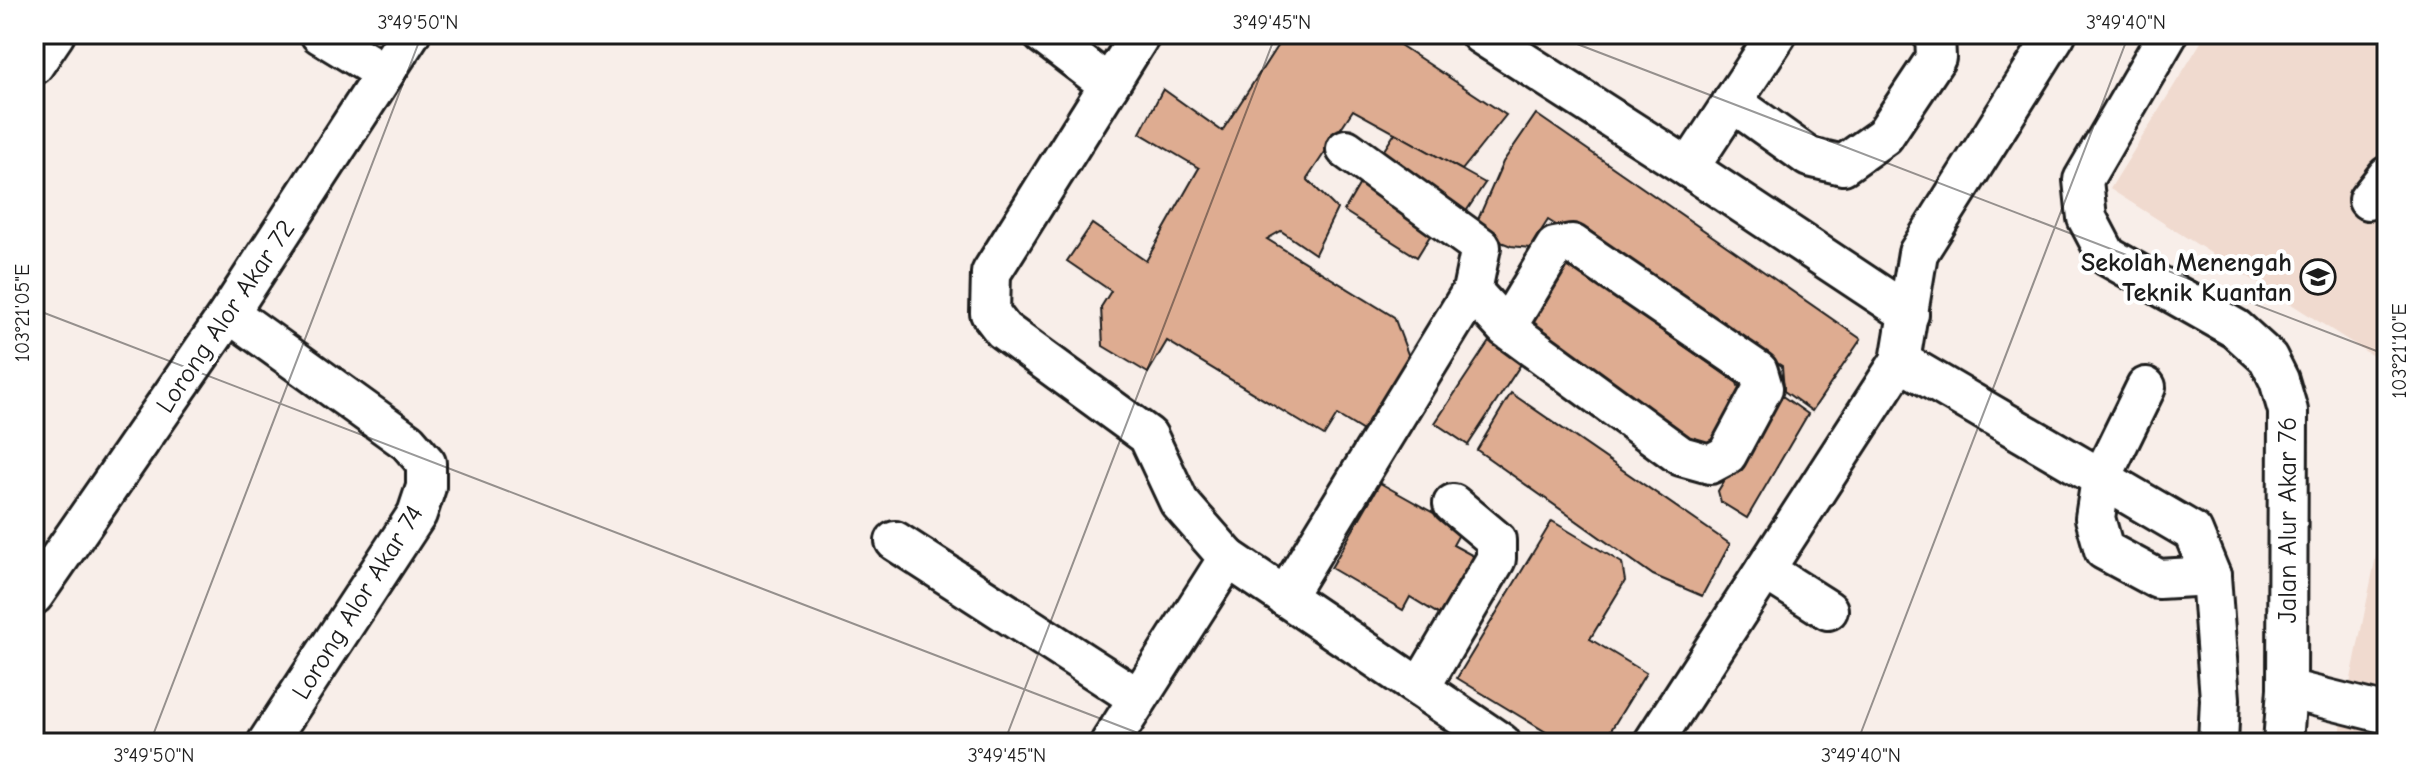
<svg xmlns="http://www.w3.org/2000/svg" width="2421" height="777" font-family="'Comic Neue',sans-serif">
  <rect width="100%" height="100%" fill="#f8eee9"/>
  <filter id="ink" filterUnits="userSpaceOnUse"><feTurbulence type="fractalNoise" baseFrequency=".0125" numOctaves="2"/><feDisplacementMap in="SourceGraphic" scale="16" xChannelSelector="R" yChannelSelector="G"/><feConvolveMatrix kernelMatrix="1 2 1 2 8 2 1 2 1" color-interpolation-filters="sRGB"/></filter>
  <g filter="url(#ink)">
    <!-- built -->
    <g fill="#f0dacf">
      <path d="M2206,34H2387V365L2110,189Z"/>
      <path d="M2387,502V743H2338Z"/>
    </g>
    <!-- building -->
    <g fill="#deac91" stroke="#1c1c1c" stroke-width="2">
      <path d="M1285,34H1403L1397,43L1506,115L1462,170L1353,110L1307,179L1337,209L1315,254L1281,231L1267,239L1394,317L1409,357L1365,432L1337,415L1324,436L1167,341L1148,373L1103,346L1101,307L1111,291L1067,261L1092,224L1146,261L1199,168L1140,133L1163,89L1222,131Z"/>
      <path d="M1536,114L1861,339L1812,411L1784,391L1782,366L1548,220L1530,248L1511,246L1473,231L1503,162Z"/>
      <path d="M1395,133L1485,183L1463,216L1377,161Z"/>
      <path d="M1362,180L1436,226L1417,257L1344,211Z"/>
      <path d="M1567,264L1737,383L1745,404L1719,446L1683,438L1524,326Z"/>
      <path d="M1490,340L1523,361L1468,445L1435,423Z"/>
      <path d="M1511,393L1730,544L1702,596L1653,575L1477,450Z"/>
      <path d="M1778,393L1808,414L1747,518L1721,502L1718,491Z"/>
      <path d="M1380,483L1462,529L1453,545L1479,559L1445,618L1410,597L1403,610L1331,568Z"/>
      <path d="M1552,521L1622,563L1625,581L1590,639L1646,673L1603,743H1564L1457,678Z"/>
    </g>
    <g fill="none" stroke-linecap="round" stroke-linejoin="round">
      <defs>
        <g id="minor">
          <path d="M320,34L384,73"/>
          <path d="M1042,34L1109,85"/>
          <path d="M1480,34L1689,168L1909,314"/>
          <path d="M2168,34L2083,180L2087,218L2107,256L2236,329L2268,358L2279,380L2288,411L2287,689L2283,743"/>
          <path d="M34,65L55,34"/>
          <path d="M1732,102L1809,157L1843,165L1884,136L1936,58L1935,34"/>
          <path d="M1689,168L1777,34"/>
          <path d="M2368,200L2387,176"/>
          <path d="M1472,291L1506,328L1681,456L1710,464L1727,455L1763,388L1758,371L1572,244L1555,247L1506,328"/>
          <path d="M229,313L408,442L426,463V487L417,514L267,743"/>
          <path d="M1900,361L2193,532L2211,576L2220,699L2218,743"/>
          <path d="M2146,387L2101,479L2095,518L2104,550L2158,579L2211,576"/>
          <path d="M895,541L1138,698"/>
          <path d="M1228,558L1501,743"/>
          <path d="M1765,570L1828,610"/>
          <path d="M34,595L229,313L410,34"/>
          <path d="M1285,597L1472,291L1481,247L1346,149"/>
          <path d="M1420,688L1496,559V540L1453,504"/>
          <path d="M2287,689L2387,714"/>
          <path d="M1110,743L1228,558L1179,502L1148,436L1003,330L990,313L991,273L1141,34"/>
          <path d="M1653,743L1900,361L1918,253L2056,34"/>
        </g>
      </defs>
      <!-- minor casing -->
      <use href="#minor" stroke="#1c1c1c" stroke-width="44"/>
      <!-- minor -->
      <use href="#minor" stroke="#fff" stroke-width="38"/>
    </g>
  </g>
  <!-- ticks -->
  <path fill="none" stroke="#1c1c1c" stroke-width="2" stroke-opacity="0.45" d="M1551,34L2387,355M34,309L1164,743M150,743L422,34M1004,743L1276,34M1857,743L2129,34"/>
  <!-- icons -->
  <defs>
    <symbol id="school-ring" viewBox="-11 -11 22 22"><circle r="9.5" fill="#fff" stroke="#1c1c1c" stroke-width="1.5"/><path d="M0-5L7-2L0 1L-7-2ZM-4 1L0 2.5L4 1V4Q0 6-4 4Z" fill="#1c1c1c"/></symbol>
  </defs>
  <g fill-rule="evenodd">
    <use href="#school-ring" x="2298" y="257" width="40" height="40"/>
  </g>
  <g text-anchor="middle" stroke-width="8" stroke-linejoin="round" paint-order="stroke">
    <!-- poi labels -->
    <g font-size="26" font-weight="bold" fill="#1c1c1c" stroke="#fff" text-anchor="end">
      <text x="2292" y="271">Sekolah Menengah<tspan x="2292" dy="30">Teknik Kuantan</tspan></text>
    </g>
    <!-- street labels -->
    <g font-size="26" fill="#1c1c1c" stroke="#fff">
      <text transform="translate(225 316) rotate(-56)" y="9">Lorong Alor Akar 72</text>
      <text transform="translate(2287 520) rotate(-90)" y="9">Jalan Alur Akar 76</text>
      <text transform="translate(357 602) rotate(-58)" y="9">Lorong Alor Akar 74</text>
    </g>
  </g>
  <!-- margin -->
  <rect width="2421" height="777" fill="none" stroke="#fff" stroke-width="88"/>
  <rect x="44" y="44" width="2333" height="689" fill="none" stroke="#1c1c1c" stroke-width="3"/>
  <g font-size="20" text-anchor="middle" fill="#1c1c1c">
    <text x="418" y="29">3°49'50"N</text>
    <text x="1272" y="29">3°49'45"N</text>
    <text x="2126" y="29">3°49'40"N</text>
    <text transform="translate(22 313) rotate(-90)" y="7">103°21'05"E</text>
    <text transform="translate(2399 351) rotate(-90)" y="7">103°21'10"E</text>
    <text x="154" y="762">3°49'50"N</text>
    <text x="1007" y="762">3°49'45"N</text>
    <text x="1861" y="762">3°49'40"N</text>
  </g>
</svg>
